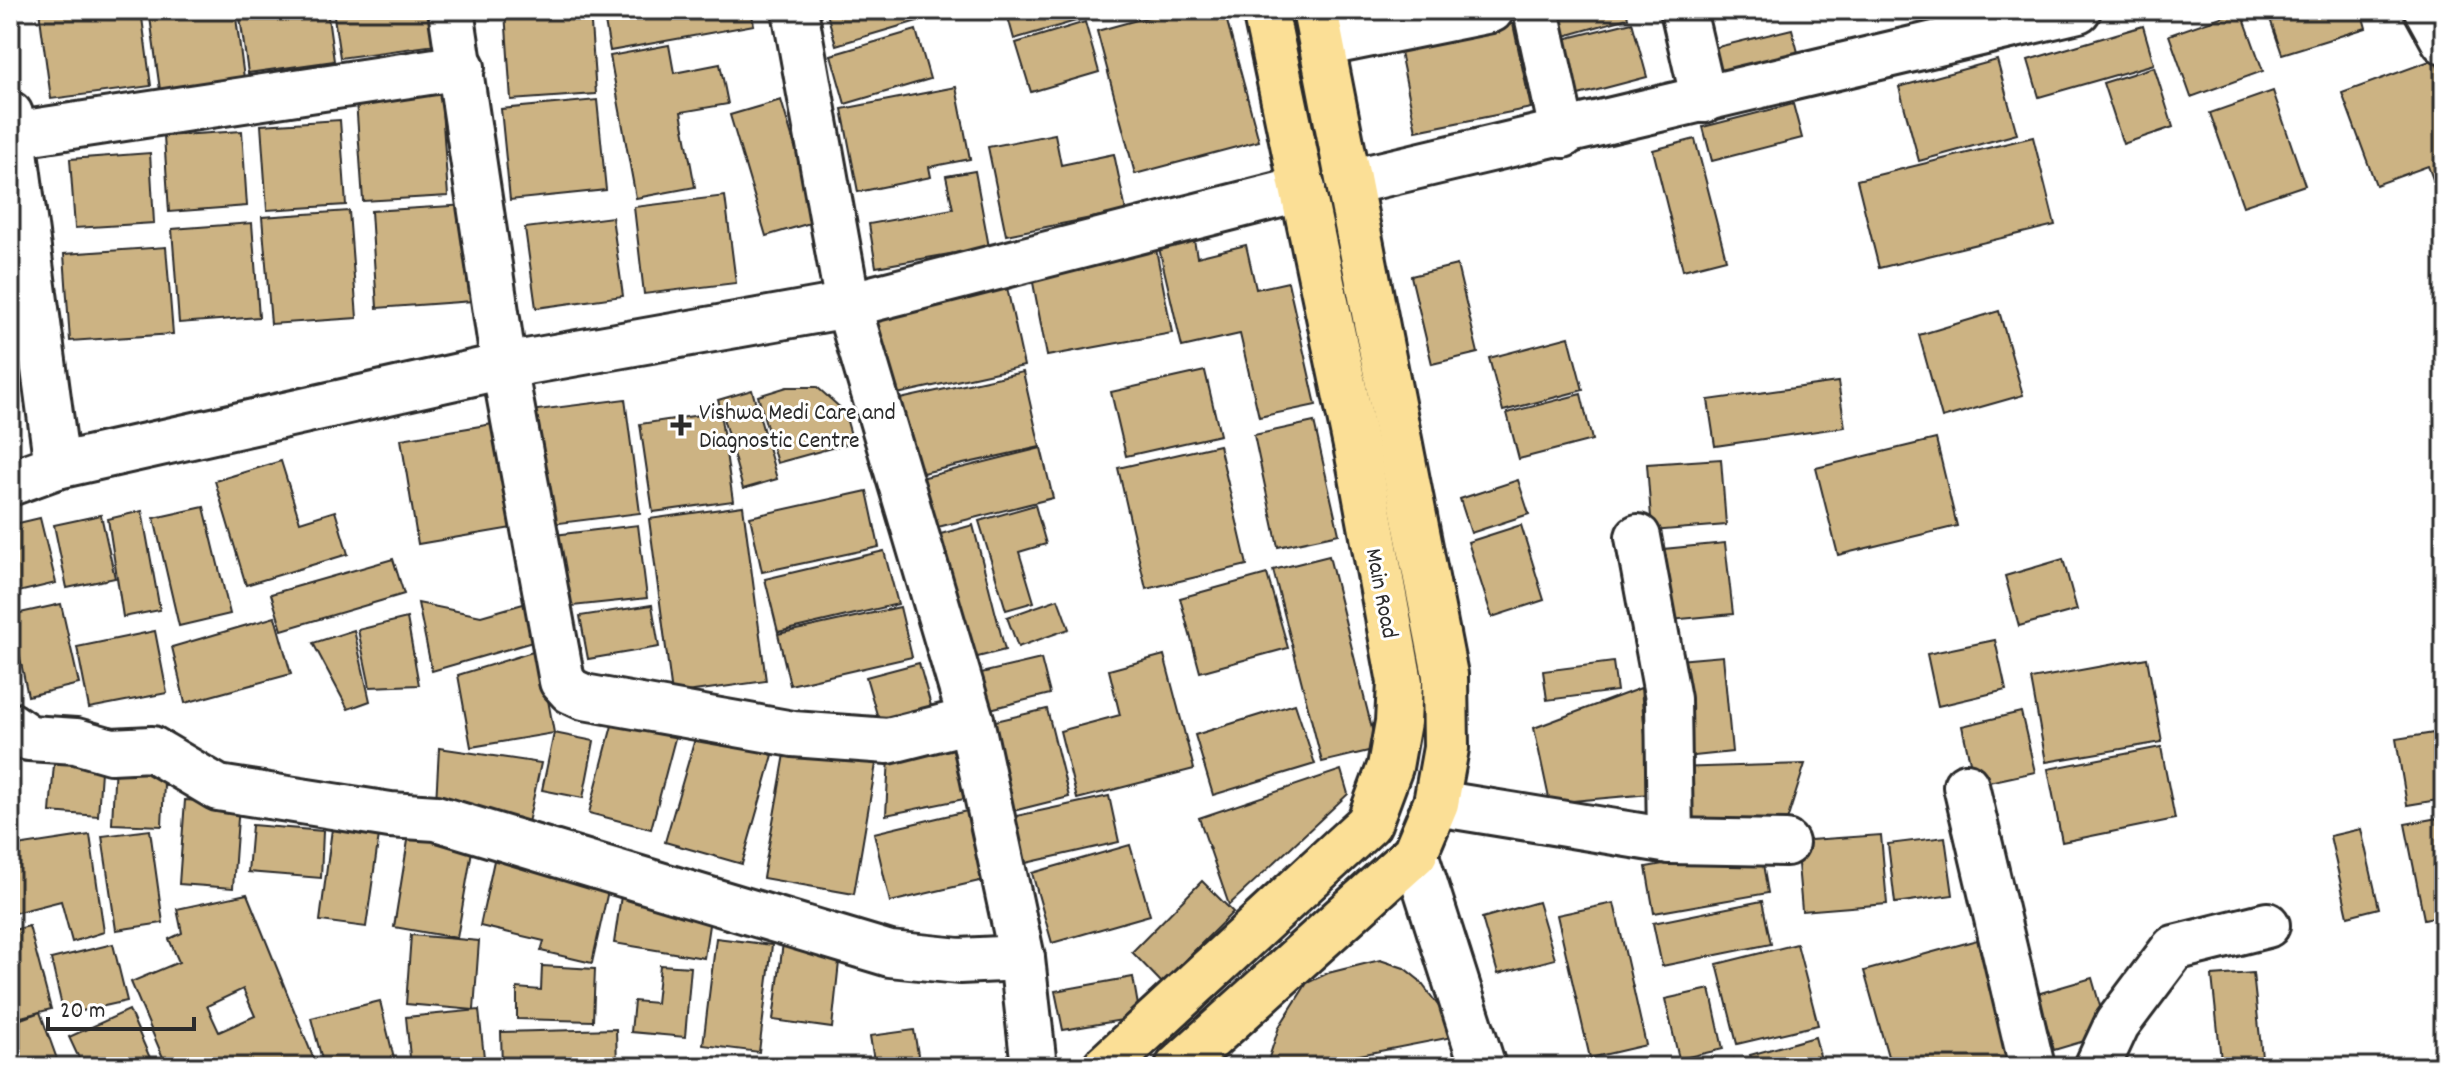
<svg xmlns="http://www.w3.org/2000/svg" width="2454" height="1077" font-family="Dekko,sans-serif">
  <rect width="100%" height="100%" fill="#fff"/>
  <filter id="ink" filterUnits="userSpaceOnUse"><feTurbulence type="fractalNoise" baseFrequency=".0125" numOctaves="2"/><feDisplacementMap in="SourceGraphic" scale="16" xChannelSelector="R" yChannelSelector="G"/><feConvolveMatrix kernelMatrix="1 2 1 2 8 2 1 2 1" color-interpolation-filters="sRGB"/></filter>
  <g filter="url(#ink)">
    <!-- building -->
    <g fill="#ccb383" stroke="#2b2b2b" stroke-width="2" fill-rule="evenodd">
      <path d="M39,10H141L151,86L51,99Z"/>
      <path d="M149,10H235L244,78L160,90Z"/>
      <path d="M239,10H327L334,61L248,73Z"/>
      <path d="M333,10H431L436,45L340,58Z"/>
      <path d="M590,10L596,94L511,100L505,12Z"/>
      <path d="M603,10H751L754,25L610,51Z"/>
      <path d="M826,10H922L924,19L836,45Z"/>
      <path d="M1006,10H1084L1086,18L1014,39Z"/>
      <path d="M1158,10H1224L1259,141L1135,174L1097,31L1159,14Z"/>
      <path d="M1558,10H1626L1628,18L1561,37Z"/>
      <path d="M2241,10L2263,71L2191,97L2169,35Z"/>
      <path d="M2267,10H2361L2366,28L2282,54Z"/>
      <path d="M1085,22L1099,72L1031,92L1016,43Z"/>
      <path d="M1632,22L1647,77L1571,97L1556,41Z"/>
      <path d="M1513,24L1531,108L1416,131L1399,47Z"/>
      <path d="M2143,26L2154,64L2039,97L2028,60Z"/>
      <path d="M1792,29L1800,60L1713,81L1705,50Z"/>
      <path d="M916,30L930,79L845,104L831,55Z"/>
      <path d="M669,45L674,73L720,64L728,104L681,112L695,187L636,198L610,56Z"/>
      <path d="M2435,59L2444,85V209L2428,166L2376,185L2342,93Z"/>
      <path d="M1997,60L2017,134L1919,161L1899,87Z"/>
      <path d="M2154,67L2173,127L2123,144L2103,83Z"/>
      <path d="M956,87L970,159L929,167L931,177L858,192L842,109Z"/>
      <path d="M2273,91L2305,185L2243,206L2210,113Z"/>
      <path d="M441,94L448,196L363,201L356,100Z"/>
      <path d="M597,100L606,190L510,200L501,109Z"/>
      <path d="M781,100L817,221L766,236L730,115Z"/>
      <path d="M1793,104L1802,138L1712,161L1703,127Z"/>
      <path d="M340,120L346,205L267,210L261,125Z"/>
      <path d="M242,131L247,206L169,212L164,136Z"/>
      <path d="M1055,134L1061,165L1114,154L1126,211L1006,235L988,147Z"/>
      <path d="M2033,137L2055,225L1879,268L1857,180Z"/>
      <path d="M1695,139L1726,259L1683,270L1653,150Z"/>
      <path d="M150,153L154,223L75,228L70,159Z"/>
      <path d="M975,171L989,247L876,267L869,224L953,209L946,176Z"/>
      <path d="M725,196L736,283L644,294L634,207Z"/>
      <path d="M467,205L473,301L377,308L371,211Z"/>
      <path d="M349,211L357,318L271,324L262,217Z"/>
      <path d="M612,217L623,296L536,308L525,228Z"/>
      <path d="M252,223L259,317L179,323L172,229Z"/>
      <path d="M1194,240L1197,257L1246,245L1256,289L1288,282L1316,405L1259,417L1240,334L1182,347L1159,248Z"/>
      <path d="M166,247L173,334L70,341L64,254Z"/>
      <path d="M1156,249L1172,333L1047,356L1031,272Z"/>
      <path d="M1457,265L1478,353L1432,364L1411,276Z"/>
      <path d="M1006,283L1024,366L888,396L869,314Z"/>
      <path d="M1999,311L2023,395L1942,418L1919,335Z"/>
      <path d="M1569,337L1583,390L1503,411L1489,358Z"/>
      <path d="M1205,371L1220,435L1126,456L1111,392Z"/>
      <path d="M1023,372L1040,447L918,474L900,399Z"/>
      <path d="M1838,382L1845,427L1715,446L1708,400Z"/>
      <path d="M787,387H817L844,411L853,442L777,463L758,396Z"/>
      <path d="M752,390L777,479L743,489L718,400Z"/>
      <path d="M1581,394L1592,440L1519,459L1507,413Z"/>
      <path d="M625,399L640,513L536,526L521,412Z"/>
      <path d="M720,412L733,501L653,512L640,424Z"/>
      <path d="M505,422L523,526L418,544L401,439Z"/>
      <path d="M1314,422L1339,534L1278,547L1254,435Z"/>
      <path d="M1936,439L1957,526L1838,555L1816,468Z"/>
      <path d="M1219,445L1247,565L1146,589L1118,468Z"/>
      <path d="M1041,448L1053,498L934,528L921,478Z"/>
      <path d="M1721,459L1726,525L1652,531L1647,464Z"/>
      <path d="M281,461L300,522L335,511L348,554L246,585L215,481Z"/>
      <path d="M1518,480L1529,514L1471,533L1460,499Z"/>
      <path d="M867,491L879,547L762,572L750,517Z"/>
      <path d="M1035,505L1046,544L1019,552L1034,602L1006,610L979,521Z"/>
      <path d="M743,506L766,681L672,694L649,519Z"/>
      <path d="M204,507L230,614L179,626L154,518Z"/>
      <path d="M142,511L160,610L123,617L108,519Z"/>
      <path d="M101,515L115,578L67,588L54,525Z"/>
      <path d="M40,518L56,583L10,594V525Z"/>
      <path d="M638,525L647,598L554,608L546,536Z"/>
      <path d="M973,525L1005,650L962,661L930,537Z"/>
      <path d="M1521,525L1544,600L1492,617L1468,542Z"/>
      <path d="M1725,543L1733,614L1660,621L1653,550Z"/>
      <path d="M884,551L898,604L778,632L765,579Z"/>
      <path d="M1329,556L1377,749L1322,762L1273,570Z"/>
      <path d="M393,559L404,594L282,630L271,594Z"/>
      <path d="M2063,559L2077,610L2019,626L2005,576Z"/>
      <path d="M1267,574L1288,648L1200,672L1180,598Z"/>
      <path d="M1058,599L1069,629L1018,647L1007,617Z"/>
      <path d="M530,602L536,641L432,671L418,603L481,616Z"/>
      <path d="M61,604L79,684L28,696L11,615Z"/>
      <path d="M652,605L659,647L588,659L580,616Z"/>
      <path d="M900,607L912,657L790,685L778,634Z"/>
      <path d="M275,617L291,674L185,703L172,647Z"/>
      <path d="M407,618L419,685L370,687L358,630Z"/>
      <path d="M354,630L370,701L348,709L313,643Z"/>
      <path d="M155,631L167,693L89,708L77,647Z"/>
      <path d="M1995,640L2006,690L1938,706L1927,654Z"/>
      <path d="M539,650L554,733L471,747L458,675Z"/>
      <path d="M1164,655L1194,769L1077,799L1060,731L1120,715L1109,670Z"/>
      <path d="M1723,656L1732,752L1676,758L1667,661Z"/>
      <path d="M2147,658L2162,742L2046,762L2031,679Z"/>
      <path d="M1041,659L1050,694L990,709L981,673Z"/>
      <path d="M1613,662L1617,691L1547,700L1543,671Z"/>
      <path d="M919,663L935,720L883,735L866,677Z"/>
      <path d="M1641,688L1650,794L1550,803L1534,728Z"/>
      <path d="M1295,704L1315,764L1213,795L1195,735Z"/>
      <path d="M1047,709L1069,797L1009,812L987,723Z"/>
      <path d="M2021,712L2035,772L1975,785L1962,726Z"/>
      <path d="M615,714L677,731L651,829L589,813Z"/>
      <path d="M697,732L773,755L742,864L665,842Z"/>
      <path d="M554,733L594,741L583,798L542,790Z"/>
      <path d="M2434,733L2444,799L2407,805L2396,739Z"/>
      <path d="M955,737L964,799L886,815L889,756Z"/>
      <path d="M787,743L877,758L854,894L763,878Z"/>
      <path d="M2161,747L2175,819L2062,842L2048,769Z"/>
      <path d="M439,748L541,763L526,832L436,803Z"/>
      <path d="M55,752L102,756L98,816L50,812Z"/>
      <path d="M115,761L165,763L162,826L112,824Z"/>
      <path d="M1805,764L1783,833L1675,835L1673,768Z"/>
      <path d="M1341,770L1348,794L1229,905L1199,818Z"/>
      <path d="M1109,796L1119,842L1017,865L1007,818Z"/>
      <path d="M185,800L239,804L233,888L179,884Z"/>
      <path d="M971,810L988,879L890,902L874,833Z"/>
      <path d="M2438,818L2444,851V915L2424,919L2405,824Z"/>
      <path d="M333,821L380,828L366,927L320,921Z"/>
      <path d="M252,825L323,831L321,878L248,872Z"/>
      <path d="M410,828L474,839L457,938L394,927Z"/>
      <path d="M2361,829L2379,908L2348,916L2330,836Z"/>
      <path d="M150,830L163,923L116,930L102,836Z"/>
      <path d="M90,835L104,932L72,942L61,901L10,914V847Z"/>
      <path d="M1881,835L1887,904L1802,911L1796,841Z"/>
      <path d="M1945,837L1953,895L1895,903L1888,844Z"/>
      <path d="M1130,845L1150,915L1052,943L1032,873Z"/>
      <path d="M1760,847L1768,893L1654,913L1646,867Z"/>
      <path d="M496,851L611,877L592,963L541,951L544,941L480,926Z"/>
      <path d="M1202,881L1233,912L1162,983L1132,952Z"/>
      <path d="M622,889L712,905L704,958L614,943Z"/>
      <path d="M247,894L317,1067H167L131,982L179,962L169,939L182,933L177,909ZM243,989L255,1016L219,1032L207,1006Z"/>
      <path d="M1762,901L1771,944L1662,966L1653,923Z"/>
      <path d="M1538,902L1555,959L1498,974L1482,918Z"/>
      <path d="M1614,903L1646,1045L1590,1058L1557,915Z"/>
      <path d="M29,926L51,1009L10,1020V931Z"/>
      <path d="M411,935L479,941L474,1010L406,1004Z"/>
      <path d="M784,935L841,943L832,1028L773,1020Z"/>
      <path d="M716,938L772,945L759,1052L703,1045Z"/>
      <path d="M1977,940L2014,1067H1891L1864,971Z"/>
      <path d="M113,944L127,1001L64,1015L51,959Z"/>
      <path d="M1797,944L1818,1025L1737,1044L1717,964Z"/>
      <path d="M1380,960L1404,968L1419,980L1449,1020L1452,1037L1298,1067H1266L1279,1027L1307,983L1328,973Z"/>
      <path d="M660,965L691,967L685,1037L631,1032L634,1001L656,1003Z"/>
      <path d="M542,966L595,969L593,1021L517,1019V988L541,990Z"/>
      <path d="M2253,973L2262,1057L2221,1060L2212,976Z"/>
      <path d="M1133,977L1140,1017L1063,1030L1055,991Z"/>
      <path d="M2092,978L2108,1034L2054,1050L2037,994Z"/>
      <path d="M1710,989L1723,1049L1679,1059L1665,999Z"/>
      <path d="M380,1001L396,1067H324L311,1018Z"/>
      <path d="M129,1010L154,1067H83L69,1037Z"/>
      <path d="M479,1010L485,1067H411L406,1017Z"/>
      <path d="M40,1012L58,1062L44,1067H10V1023Z"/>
      <path d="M616,1029L617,1067H502L501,1032Z"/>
      <path d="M914,1030L920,1067H875L870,1036Z"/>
      <path d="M1815,1037L1823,1067H1753L1750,1055Z"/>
      <path d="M1733,1059L1735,1067H1700Z"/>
    </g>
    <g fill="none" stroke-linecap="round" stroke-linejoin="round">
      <defs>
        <g id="street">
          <path d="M451,10L504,366L562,681L571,691L584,697L793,734L888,741L971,720"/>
          <path d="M795,10L848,305L971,720L1022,958L1034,1067"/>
          <path d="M1536,10L1563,135"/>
          <path d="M1683,10L1704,100"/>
          <path d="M2427,10L2444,41"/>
          <path d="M1322,44L1491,10"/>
          <path d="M10,114L57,466"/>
          <path d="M12,135L462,67"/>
          <path d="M10,483L57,466L504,366L848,305L1303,189"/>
          <path d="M1638,537L1668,699L1670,841"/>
          <path d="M10,725L29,738L76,741L111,751L152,749L218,788L390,815L436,818L890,954L959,961L1022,958"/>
          <path d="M1966,786L2032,1067"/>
          <path d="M1436,803L1670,841L1786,843"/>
          <path d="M1415,853L1483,1067"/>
          <path d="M2097,1067L2117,1024L2174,948L2267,925"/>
        </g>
        <path id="secondary" d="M1350,182L2078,10"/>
        <g id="primary">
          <path d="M1105,1067L1369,823L1390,767L1398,722L1400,682L1358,455L1265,10"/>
          <path d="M1178,1067L1415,853L1436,803L1446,748L1445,675L1315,10"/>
        </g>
      </defs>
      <!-- street casing -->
      <use href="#street" stroke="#2b2b2b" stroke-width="50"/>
      <!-- secondary casing -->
      <use href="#secondary" stroke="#2b2b2b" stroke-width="50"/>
      <!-- primary casing -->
      <use href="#primary" stroke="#2b2b2b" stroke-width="50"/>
      <!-- street -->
      <use href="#street" stroke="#fff" stroke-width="44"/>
      <!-- secondary -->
      <use href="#secondary" stroke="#fff" stroke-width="44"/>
      <!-- primary -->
      <use href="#primary" stroke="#fbdf96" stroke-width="44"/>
    </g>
  </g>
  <!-- markers -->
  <path fill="#2b2b2b" stroke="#fff" stroke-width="3" d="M677 413h8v8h8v8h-8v8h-8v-8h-8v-8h8z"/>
  <g text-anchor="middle" stroke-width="6" stroke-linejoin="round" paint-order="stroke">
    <!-- poi labels -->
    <g font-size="24" fill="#2b2b2b" stroke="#fff" text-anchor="start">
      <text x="699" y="419">Vishwa Medi Care and<tspan x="699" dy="28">Diagnostic Centre</tspan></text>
    </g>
    <!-- street labels -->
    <g font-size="24" fill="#2b2b2b" stroke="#fff">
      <text transform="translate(1383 593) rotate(79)" y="8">Main Road</text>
    </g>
  </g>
  <!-- margin -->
  <rect width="2454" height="1077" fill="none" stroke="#fff" stroke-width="40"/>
  <rect x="20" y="20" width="2414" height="1037" fill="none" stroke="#2b2b2b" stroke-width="3" filter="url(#ink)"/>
  <!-- scale -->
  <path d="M48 1017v12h146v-12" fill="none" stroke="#2b2b2b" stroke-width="4"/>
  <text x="60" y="1017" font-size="24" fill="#2b2b2b" stroke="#ffffff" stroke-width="6" paint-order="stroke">20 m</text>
</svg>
